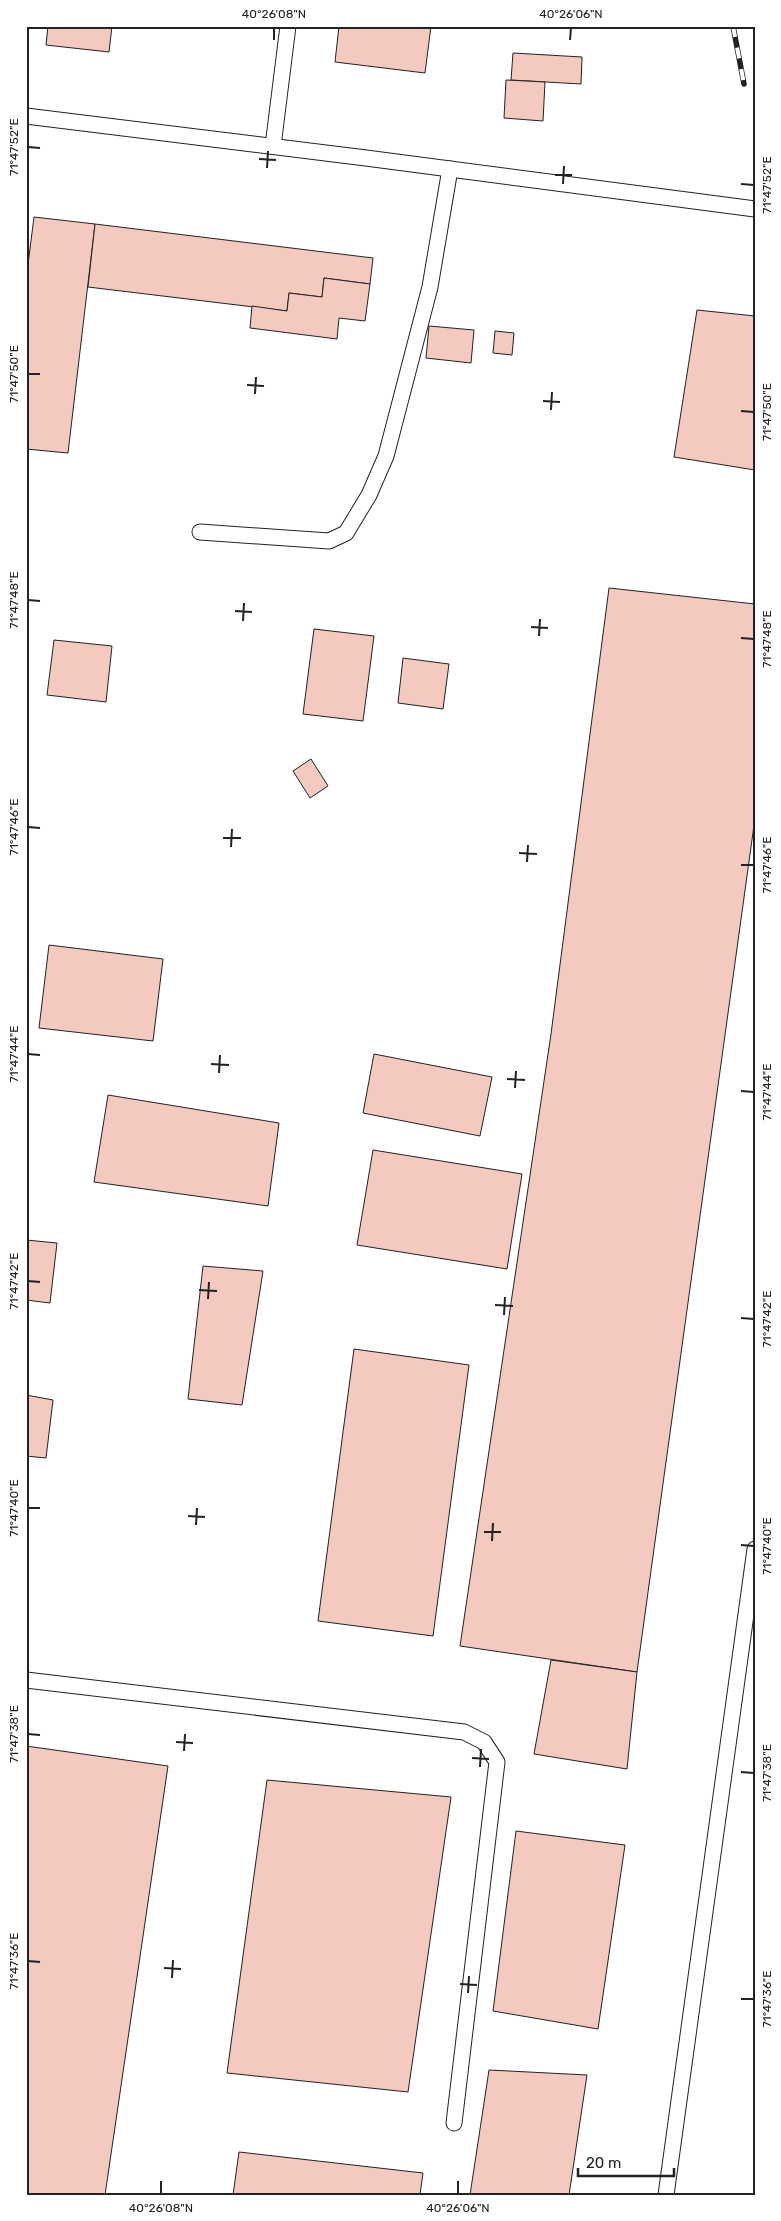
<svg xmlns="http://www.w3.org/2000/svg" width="781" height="2221" font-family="Rubik,sans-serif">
  <rect width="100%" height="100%" fill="#fff"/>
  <!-- building -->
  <g fill="#f3c9c0" stroke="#222">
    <path d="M48,26H112L109,52L46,45Z"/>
    <path d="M339,26H431L425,73L335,62Z"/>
    <path d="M513,53L582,57L581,84L511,80Z"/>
    <path d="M506,80L545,82L543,121L504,118Z"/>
    <path d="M34,217L95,224L68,453L26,449V280Z"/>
    <path d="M95,224L373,258L370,284L324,278L322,297L289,293L287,311L88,287Z"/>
    <path d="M324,278L370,284L365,321L339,318L337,339L250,328L252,306L287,311L289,293L322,297Z"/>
    <path d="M697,310L755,316V470L674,457Z"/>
    <path d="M429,326L474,330L471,363L426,358Z"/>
    <path d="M495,331L514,333L512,355L493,353Z"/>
    <path d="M609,588L755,604V818L637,1672L460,1646L551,1034Z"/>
    <path d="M314,629L374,636L363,721L303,714Z"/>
    <path d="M54,640L112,646L106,702L47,695Z"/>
    <path d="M403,658L449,664L443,709L398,703Z"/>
    <path d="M311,759L328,786L310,798L293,771Z"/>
    <path d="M49,945L163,959L153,1041L39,1028Z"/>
    <path d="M374,1054L492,1077L480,1136L363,1113Z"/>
    <path d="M108,1095L279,1123L268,1206L94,1182Z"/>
    <path d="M373,1150L522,1174L507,1269L357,1245Z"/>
    <path d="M26,1240L57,1243L50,1303L26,1300Z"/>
    <path d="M203,1266L263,1271L242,1405L188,1399Z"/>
    <path d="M354,1349L469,1365L433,1636L318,1621Z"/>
    <path d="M26,1395L53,1400L46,1458L26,1456Z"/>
    <path d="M551,1660L637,1672L627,1769L534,1754Z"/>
    <path d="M26,1746L168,1766L105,2195H26Z"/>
    <path d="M267,1780L451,1797L408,2092L227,2073Z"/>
    <path d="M516,1831L625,1845L598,2029L493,2011Z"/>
    <path d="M489,2070L587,2075L569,2195H470Z"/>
    <path d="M239,2152L423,2173L420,2195H233Z"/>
  </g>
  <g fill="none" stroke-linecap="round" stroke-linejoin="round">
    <defs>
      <g id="lane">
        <path d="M26,116L366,158L755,209"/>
        <path d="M273,146L288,26"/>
        <path d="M200,532L329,541L346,533L369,495L386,456L430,287L450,169"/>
        <path d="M26,1680L464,1732L484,1742L497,1762L454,2123"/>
        <path d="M666,2195L755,1549"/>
      </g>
    </defs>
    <!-- lane casing -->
    <use href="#lane" stroke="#222" stroke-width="17"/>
    <!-- lane -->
    <use href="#lane" stroke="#fff" stroke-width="15"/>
    <defs>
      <path id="rail" d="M733,26L744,84"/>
    </defs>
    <!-- rail casing -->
    <use href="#rail" stroke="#222" stroke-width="5.5"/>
    <!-- rail -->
    <use href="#rail" stroke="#fff" stroke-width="4" stroke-dasharray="11" stroke-linecap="butt"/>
  </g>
  <!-- ticks -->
  <path fill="none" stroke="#222" stroke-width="2" d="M274,40V28M570,40L571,28M28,147L40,148M259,159L276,160M267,168L268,151M555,175H572M563,184L564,166M741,184L754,185M28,374H40M247,385L264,386M255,394L256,377M543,401L560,402M551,410L552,392M741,411L754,412M28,600L40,601M235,611L252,612M243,621L244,603M531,627L548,628M539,636L540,619M741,638L754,639M28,827L40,828M223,838H241M231,847L232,829M519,853L537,854M527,862L528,845M741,865H754M28,1054L40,1055M211,1064L229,1065M219,1073L220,1055M507,1079L525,1080M515,1088L516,1071M741,1091L754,1092M28,1281L40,1282M199,1290L217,1291M208,1299L209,1282M495,1305L513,1306M504,1315L505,1297M741,1318L754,1319M28,1508H40M188,1516L205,1517M196,1525L197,1508M484,1532H501M492,1541L493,1523M741,1545L754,1546M28,1734L40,1735M176,1742L193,1743M184,1751L185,1734M472,1758L489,1759M480,1767L481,1749M741,1772L754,1773M28,1961L40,1962M164,1968L181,1969M172,1978L173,1960M460,1984L477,1985M468,1993L469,1976M741,1999H754M161,2194V2181M458,2194V2181"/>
  <!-- border -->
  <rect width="781" height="2221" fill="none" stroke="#ffffff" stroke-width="55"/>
  <!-- scale -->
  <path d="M578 2168v8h96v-8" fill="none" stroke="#222222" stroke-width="2.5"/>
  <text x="586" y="2168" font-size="15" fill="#222222" stroke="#ffffff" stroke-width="4" paint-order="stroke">20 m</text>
  <rect x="28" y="28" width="726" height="2166" fill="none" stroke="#222" stroke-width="2"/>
  <g font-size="12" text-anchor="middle" fill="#222">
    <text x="274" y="18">40°26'08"N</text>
    <text x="571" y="18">40°26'06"N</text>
    <text transform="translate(14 147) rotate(-90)" y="4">71°47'52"E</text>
    <text transform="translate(767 185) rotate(-90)" y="4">71°47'52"E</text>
    <text transform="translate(14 374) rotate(-90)" y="4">71°47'50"E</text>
    <text transform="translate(767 412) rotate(-90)" y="4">71°47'50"E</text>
    <text transform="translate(14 600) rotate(-90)" y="4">71°47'48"E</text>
    <text transform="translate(767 639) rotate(-90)" y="4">71°47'48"E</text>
    <text transform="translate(14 827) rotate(-90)" y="4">71°47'46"E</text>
    <text transform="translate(767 865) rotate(-90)" y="4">71°47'46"E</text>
    <text transform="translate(14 1054) rotate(-90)" y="4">71°47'44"E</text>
    <text transform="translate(767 1092) rotate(-90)" y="4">71°47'44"E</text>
    <text transform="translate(14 1281) rotate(-90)" y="4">71°47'42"E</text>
    <text transform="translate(767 1319) rotate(-90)" y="4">71°47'42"E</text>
    <text transform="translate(14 1508) rotate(-90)" y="4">71°47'40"E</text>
    <text transform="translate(767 1546) rotate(-90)" y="4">71°47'40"E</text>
    <text transform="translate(14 1734) rotate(-90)" y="4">71°47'38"E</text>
    <text transform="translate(767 1773) rotate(-90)" y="4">71°47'38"E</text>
    <text transform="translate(14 1961) rotate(-90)" y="4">71°47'36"E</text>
    <text transform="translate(767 1999) rotate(-90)" y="4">71°47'36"E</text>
    <text x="161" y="2212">40°26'08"N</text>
    <text x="458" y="2212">40°26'06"N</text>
  </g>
</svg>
